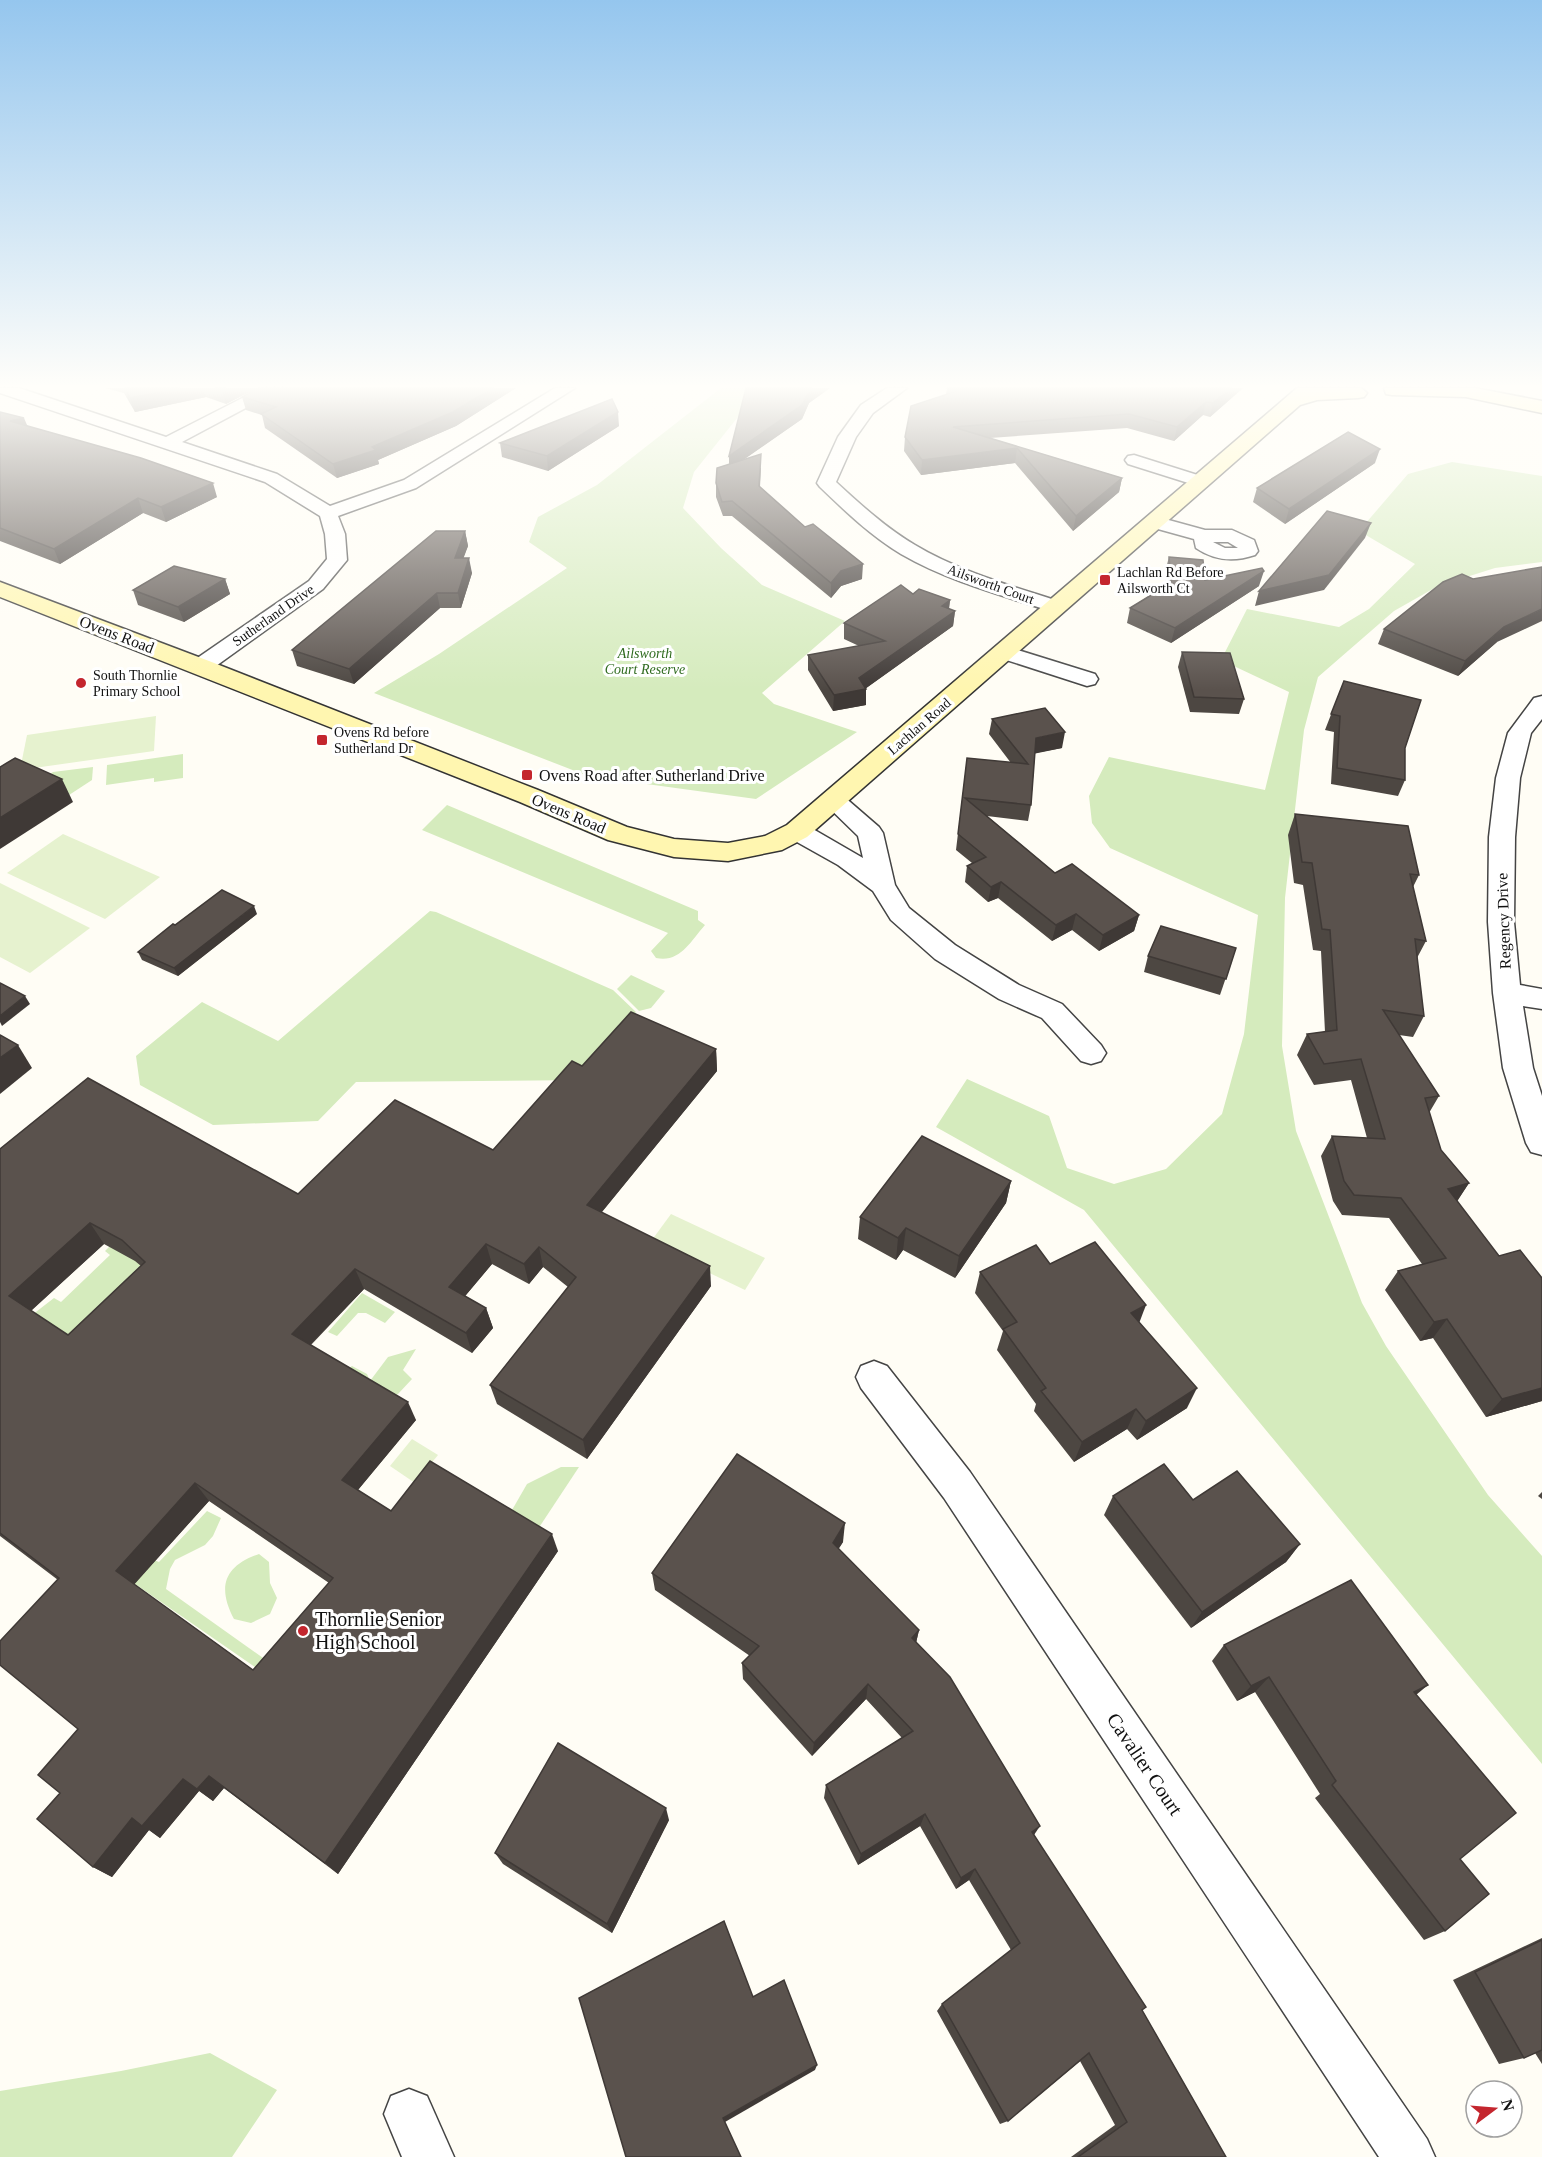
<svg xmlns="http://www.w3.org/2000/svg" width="1542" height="2157" font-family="'Times New Roman',serif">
  <rect width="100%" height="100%" fill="#fffdf5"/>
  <!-- green -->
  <g fill="#d5ebbd">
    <path d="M721,388H761L694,472L683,508L721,548L762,585L845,621L762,693L774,704L857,732L756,799L588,776L374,693L439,654L567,568L529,542L538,517L597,485Z"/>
    <path d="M1452,462L1542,476V562L1495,568L1438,586L1394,611L1318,677L1304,730L1285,898L1282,1046L1296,1131L1362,1303L1386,1346L1488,1495L1542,1556V1764L1084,1210L936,1127L967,1079L1049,1116L1067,1168L1114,1184L1166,1169L1222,1114L1244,1034L1258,915L1110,848L1092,823L1089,796L1109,757L1265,790L1289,692L1221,660L1247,609L1339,627L1369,609L1415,564L1359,531L1408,474Z"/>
    <path d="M183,754V778L154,782V778L106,785L107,765Z"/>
    <path d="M93,767L92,780L66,797L37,783L53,772Z"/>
    <path d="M447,805L698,911V920L705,925C690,942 680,963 656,958L651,951L668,933L422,830Z"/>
    <path d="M430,911L436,912L613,990L636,1012L584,1080L356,1082L318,1121L213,1125L140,1085L136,1056L202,1002L278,1041Z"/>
    <path d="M631,975L665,991L651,1008L639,1011L617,989Z"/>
    <path d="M120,1236L151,1255L135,1272L170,1292L84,1347L32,1315L54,1298L61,1302L110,1255L105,1251Z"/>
    <path d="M362,1293L395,1312L385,1323L366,1313H358L337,1336L328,1332Z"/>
    <path d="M416,1349L403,1370L412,1379L398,1394L388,1399L345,1371L352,1366L367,1374L370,1381L388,1357Z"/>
    <path d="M561,1467H579L536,1532L508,1517L527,1484Z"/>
    <path d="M207,1511L221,1518L213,1536L205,1545L175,1560L170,1569L166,1589L273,1665L265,1674L125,1577L144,1556L159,1562Z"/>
    <path d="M259,1554L269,1562L270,1583L277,1598L270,1614L251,1623L234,1619C217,1587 224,1566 259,1554Z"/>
    <path d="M210,2053L277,2090L232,2157H0V2091L121,2071Z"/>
  </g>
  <!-- pitch -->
  <g fill="#e6f2cf">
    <path d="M156,716L154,751L20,770L27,735Z"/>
    <path d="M63,834L160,877L105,919L7,873Z"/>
    <path d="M0,883L90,928L30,973L0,957Z"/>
    <path d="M671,1214L765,1258L745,1290L649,1244Z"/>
    <path d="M412,1439L438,1455L415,1483L390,1466Z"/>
  </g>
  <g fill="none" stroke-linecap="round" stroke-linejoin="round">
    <defs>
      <g id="street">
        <path d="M0,388H19L166,437L262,388H283L182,442L277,474L330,506L404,480L555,388H575L416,488L338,516L345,534L347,560L323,589L209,671L201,673L193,671L190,666L193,661L309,581L327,559L325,534L320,516L265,482L0,393Z"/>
        <path d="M887,388H907L873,413L856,437L836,482C861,505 886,528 915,545C960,572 1012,586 1061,602L1064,606L1061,610L1054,612L1047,610C997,594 946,580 901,554C871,536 845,511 820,487L817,483L838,437L861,405Z"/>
        <path d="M1134,455L1207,478L1210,482L1207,486L1201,487L1128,464L1125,460L1128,456Z"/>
        <path d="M1154,516L1205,530H1232L1254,540L1258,551L1255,555C1234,562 1215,561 1196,548L1194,539L1147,526L1144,522L1147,518ZM1213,542H1228L1238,548H1225Z"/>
        <path d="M1005,646L1095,674L1098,679L1095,684L1087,686L997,657L994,652L997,647Z"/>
        <path d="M1542,696V719L1531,733L1520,778L1515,837L1514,922L1520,985L1542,989V1009L1523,1006L1533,1068L1542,1096V1155L1531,1152L1526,1143L1503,1068L1493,993L1488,922L1489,837L1496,778L1508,733L1534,698Z"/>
        <path d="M833,792L842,795L879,827L883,833L895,885L909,908L955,945L1019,985L1062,1004L1101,1045L1106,1053L1101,1061L1091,1064L1081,1061L1042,1018L999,999L935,959L891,920L873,891L838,865L788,837L784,831L788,825L797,823L806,825L863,858L858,836L821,800L824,795Z"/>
        <path d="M874,1361L887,1366L970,1472L1427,2139L1435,2157H1379L944,1498L861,1388L856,1377L861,1366Z"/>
        <path d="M409,2089L427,2096L454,2157H402L384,2114L391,2096Z"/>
      </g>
      <g id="secondary">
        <path d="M1297,388H1361L1367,393L1364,397L1358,398L1317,400L1300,405L807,837L782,850L728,861L674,857L608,840L520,802L0,597V582L209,661L538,790L627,827L674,839L728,843L765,836L787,825Z"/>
        <path d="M1384,388H1475L1542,401V413L1466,397L1392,395L1386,394Z"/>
      </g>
    </defs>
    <!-- street casing -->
    <use href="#street" stroke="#444" stroke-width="3"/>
    <!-- secondary casing -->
    <use href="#secondary" stroke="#333" stroke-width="3"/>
    <!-- street -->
    <use href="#street" fill="#fff" fill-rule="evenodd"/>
    <!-- secondary -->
    <use href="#secondary" fill="#fff6b0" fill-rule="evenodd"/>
  </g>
  <!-- wall -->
  <g fill="#4d4742" fill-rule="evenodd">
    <path d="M105,388H257L226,404L206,397L135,412L124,393Z"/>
    <path d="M258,388H516L456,426L378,460L379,464L337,478L265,428L262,415L246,410L242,397Z"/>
    <path d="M746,388H830L809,403L802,419L744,459L761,468L760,487L862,579L841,586L831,598L732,516H723L716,497V483L729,464Z"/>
    <path d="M947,388H1243L1210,417L1203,415L1174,441L1127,428L990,438L1122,478L1119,492L1073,531L1015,463L921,475L904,451L905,437L946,395Z"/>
    <path d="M0,412L27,426L217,497L166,522L143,513L60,564L0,541Z"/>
    <path d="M619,426L548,471L502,457L500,443Z"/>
    <path d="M1375,463L1285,524L1253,502L1257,488Z"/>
    <path d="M465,531L468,546L463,558L472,573L461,608H440L354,684L297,666L292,650Z"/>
    <path d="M1169,557L1205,580L1259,586L1171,643L1127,623L1130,608L1166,585L1165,572Z"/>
    <path d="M225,579L230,594L184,622L138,605L133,590Z"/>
    <path d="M913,594L950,600L949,609L955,611L953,626L866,688V705L833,711L808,670V655L859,646L844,639V623Z"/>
    <path d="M1384,629L1497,642L1458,676L1378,644Z"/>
    <path d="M1182,652L1244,699L1239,714L1190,712L1178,667Z"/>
    <path d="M1344,681L1405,748V780L1398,796L1331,784L1334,732L1325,730Z"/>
    <path d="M992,719L1062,748L1035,753L1031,805L1028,821L987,816L1055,873L1139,915L1134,931L1099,951L1072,930L1052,941L998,898L988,902L965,882L967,866L972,863L956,850L967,758L1011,763L989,734Z"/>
    <path d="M1295,814L1419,875L1413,887L1426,941L1417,958L1424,1016L1413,1037L1399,1035L1439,1096L1429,1113L1441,1150L1469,1183L1457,1201L1542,1401L1486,1417L1433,1338L1420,1341L1385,1290L1398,1271L1422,1264L1389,1218L1342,1215L1333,1201L1321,1156L1332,1136L1367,1138L1351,1080L1314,1085L1297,1055L1307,1034L1325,1032L1321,951L1313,950L1303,885L1294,883L1288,835Z"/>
    <path d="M257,914L178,976L142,960L138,952Z"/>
    <path d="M1236,948L1220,995L1144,972L1148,956Z"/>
    <path d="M716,1049L717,1071L602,1212L711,1286L587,1459L497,1404L490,1385L568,1287L543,1267L529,1284L492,1264L465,1296L486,1308L493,1328L472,1353L364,1289L311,1345L416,1420L358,1490L391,1511L558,1551L338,1874L224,1788L213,1801L199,1791L160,1838L149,1830L112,1877L93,1867L60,1793L78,1729L58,1580L0,1536V1149L298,1194L493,1150L582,1066ZM104,1244L135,1261L141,1266L68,1335L31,1311ZM209,1501L329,1583L253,1670L134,1584Z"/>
    <path d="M1011,1181L1006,1203L955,1278L903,1250L896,1260L858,1239L860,1217Z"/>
    <path d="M1050,1264L1139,1323L1187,1408L1137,1440L1127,1429L1074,1462L1034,1411L1036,1404L997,1350L1003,1331L975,1293L980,1272Z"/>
    <path d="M1542,1492V1499L1538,1496Z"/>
    <path d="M1113,1496L1193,1500L1300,1544L1286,1562L1191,1628L1104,1515Z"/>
    <path d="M843,1542L838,1549L919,1630L916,1643L1142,2010L1226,2157H1071L1115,2125L1080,2061L1008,2121L1000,2124L937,2011L942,2004L1011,1950L969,1880L956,1889L920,1826L858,1865L824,1798L826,1785L902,1738L866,1699L812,1756L743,1679L742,1663L750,1656L655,1590L652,1573Z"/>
    <path d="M1224,1645L1416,1695L1460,1859L1445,1931L1424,1940L1315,1798L1320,1794L1255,1692L1237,1701L1212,1661Z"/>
    <path d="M669,1820L612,1933L503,1864L495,1853Z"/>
    <path d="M1542,1938V2064L1535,2053L1524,2058L1499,2064L1453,1980Z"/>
  </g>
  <!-- shaded-wall -->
  <g fill="#3f3936">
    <path d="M180,388H203L206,397L135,412L130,398Z"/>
    <path d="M226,388H257L226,404L222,390Z"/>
    <path d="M493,388H516L456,426L378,460L379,464L337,478L333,464L372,447Z"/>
    <path d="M811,388H830L809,403L802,419L729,470V456Z"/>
    <path d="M1231,388H1243L1210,417L1213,403Z"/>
    <path d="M1206,402L1203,415L1174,441L1177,427Z"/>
    <path d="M618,412L619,426L548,471L547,456Z"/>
    <path d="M24,418L30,432L10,421Z"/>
    <path d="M1017,448L1015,463L921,475L922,460Z"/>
    <path d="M1380,449L1375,463L1285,524L1289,509Z"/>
    <path d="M1122,478L1119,492L1073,531L1076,516Z"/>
    <path d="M213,483L217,497L166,522L161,507Z"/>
    <path d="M138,498L143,513L60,564L54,549Z"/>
    <path d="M1371,523L1365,538L1324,590L1255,606L1259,591Z"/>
    <path d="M465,531L468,546L458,573L455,558Z"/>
    <path d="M469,558L472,573L461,608L458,593Z"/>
    <path d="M863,564L862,579L841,586L831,598V583L841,571Z"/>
    <path d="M1264,571L1259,586L1171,643L1175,628Z"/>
    <path d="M225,579L230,594L184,622L178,607Z"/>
    <path d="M437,593L440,608L354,684L349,669Z"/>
    <path d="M950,600L948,615L942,606Z"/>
    <path d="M1542,609V621L1497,642L1458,676L1465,661L1504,627Z"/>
    <path d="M955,611L953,626L865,689H866V705L833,711L834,695L859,678Z"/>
    <path d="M1065,732L1062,748L1033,754L1036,738Z"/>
    <path d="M62,779L73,802L0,849V818Z"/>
    <path d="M1001,882L998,898L988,902L991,887Z"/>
    <path d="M254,906L257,914L178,976L174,968Z"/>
    <path d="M1076,914L1072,930L1052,941L1056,925Z"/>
    <path d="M1139,915L1134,931L1099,951L1103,935Z"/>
    <path d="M25,996L30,1004L2,1026L0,1022V1016Z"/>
    <path d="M18,1045L32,1068L0,1094V1058Z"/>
    <path d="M716,1049L717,1071L591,1225L587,1205Z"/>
    <path d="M1011,1181L1006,1203L955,1278L959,1256Z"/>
    <path d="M1469,1183L1456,1203L1448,1189Z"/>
    <path d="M90,1223L104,1244L25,1316L9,1296Z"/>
    <path d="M906,1228L903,1250L896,1260L898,1238Z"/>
    <path d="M486,1244L492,1264L456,1307L449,1287Z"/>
    <path d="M539,1247L543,1267L529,1284L524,1264Z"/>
    <path d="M710,1266L711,1286L587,1459L583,1440Z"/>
    <path d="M355,1269L364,1289L302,1353L292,1334Z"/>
    <path d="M1146,1305L1138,1326L1131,1313Z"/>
    <path d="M486,1308L493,1328L472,1353L466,1333Z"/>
    <path d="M1447,1319L1433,1338L1420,1341L1434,1322Z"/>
    <path d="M1197,1388L1187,1408L1137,1440L1146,1421Z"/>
    <path d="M1542,1388V1401L1486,1417L1502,1399Z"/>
    <path d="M408,1402L416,1420L352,1497L342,1480Z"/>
    <path d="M1136,1409L1127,1429L1074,1462L1082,1442Z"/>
    <path d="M195,1483L209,1501L132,1587L116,1571Z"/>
    <path d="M845,1523L843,1542L831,1561L833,1543Z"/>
    <path d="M552,1534L558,1551L338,1874L325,1863Z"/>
    <path d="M1300,1544L1286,1562L1191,1628L1202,1612Z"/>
    <path d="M919,1630L915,1647L912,1638Z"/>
    <path d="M1269,1677L1255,1692L1237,1701L1251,1686Z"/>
    <path d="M868,1684L866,1699L812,1756L814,1743Z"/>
    <path d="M1428,1685L1410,1700L1414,1692Z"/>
    <path d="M209,1776L224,1788L213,1801L197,1789Z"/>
    <path d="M183,1779L199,1791L160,1838L149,1830L112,1877L93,1867L132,1818Z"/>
    <path d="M666,1808L669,1820L612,1933L607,1924Z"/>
    <path d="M925,1814L920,1826L858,1865L861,1854Z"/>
    <path d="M1040,1826L1032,1838V1832Z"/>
    <path d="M975,1869L969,1880L956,1889L961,1878Z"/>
    <path d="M817,2065L815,2070L725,2122L723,2118Z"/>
  </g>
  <!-- building -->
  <g fill="#5a524d" stroke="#3f3936" stroke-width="1.5" fill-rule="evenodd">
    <path d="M125,388H180L130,398Z"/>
    <path d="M215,388H226L222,390Z"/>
    <path d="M258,388H493L453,412L372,447L376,450L333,464L261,414L276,407L242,397Z"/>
    <path d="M746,388H811L810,390L802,405L729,456Z"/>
    <path d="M947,388H1231L1213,403L1206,402L1177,427L1129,414L953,427L1122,478L1076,516L1017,448L922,460L905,437L911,406L957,391Z"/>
    <path d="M612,399L618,412L547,456L500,443Z"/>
    <path d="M0,412L24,418L10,421L141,458L213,483L161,507L138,498L54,549L0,528Z"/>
    <path d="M1348,432L1380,449L1289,509L1257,488Z"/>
    <path d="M761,454L759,486L805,527L813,524L863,564L841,571L831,583L732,501L722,502L716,483L717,468Z"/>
    <path d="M1327,511L1371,523L1329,575L1259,591Z"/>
    <path d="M436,531H465L455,558H469L458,593H437L349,669L292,650Z"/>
    <path d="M1169,557L1203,560L1205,580L1262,568L1264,571L1175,628L1130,608L1171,583Z"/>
    <path d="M174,566L225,579L178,607L133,590Z"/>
    <path d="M1542,567V609L1504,627L1465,661L1384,629L1443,582L1462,574L1473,579Z"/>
    <path d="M901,585L913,594L919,589L950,600L942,606L955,611L859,678L866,689L834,695L808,655L885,641L844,623Z"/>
    <path d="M1182,652L1230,653L1244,699L1194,697Z"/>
    <path d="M1344,681L1421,700L1405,748V780L1337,768L1340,716L1331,714Z"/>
    <path d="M1045,708L1065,732L1036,738L1031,805L965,798L1055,873L1072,864L1139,915L1103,935L1076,914L1056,925L1001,882L991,887L967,866L986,857L958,834L967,758L1028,764L992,719Z"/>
    <path d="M15,758L62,779L0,818V767Z"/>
    <path d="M1295,814L1408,826L1419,875L1410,874L1426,941L1415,939L1424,1016L1383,1010L1439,1096L1425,1098L1441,1150L1469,1183L1448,1189L1499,1256L1520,1250L1542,1278V1388L1502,1399L1447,1319L1434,1322L1398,1271L1446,1258L1401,1198L1354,1195L1344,1181L1332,1136L1385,1139L1361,1059L1324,1064L1307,1034L1337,1030L1330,930L1322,929L1312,863L1302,862Z"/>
    <path d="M222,890L254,906L174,968L138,952L173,924L175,925Z"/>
    <path d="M1161,926L1236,948L1226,979L1148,956Z"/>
    <path d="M0,983L25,996L0,1016Z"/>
    <path d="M631,1012L716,1049L587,1205L710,1266L583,1440L490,1385L576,1277L539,1247L524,1264L486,1244L449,1287L486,1308L466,1333L355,1269L292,1334L408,1402L342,1480L391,1511L430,1461L552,1534L325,1863L209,1776L197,1789L183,1779L142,1826L132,1818L93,1867L37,1819L60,1793L38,1775L78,1729L0,1665V1641L59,1578L0,1533V1149L88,1078L298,1194L395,1100L493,1150L572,1061L582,1066ZM90,1223L122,1240L145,1262L68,1335L9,1296ZM195,1483L333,1578L253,1670L116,1571Z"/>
    <path d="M0,1035L18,1045L0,1058Z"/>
    <path d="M922,1136L1011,1181L959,1256L906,1228L898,1238L860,1217Z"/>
    <path d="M1095,1242L1146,1305L1131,1313L1197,1388L1146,1421L1136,1409L1082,1442L1041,1391L1046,1388L1003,1329L1017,1322L980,1272L1036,1245L1050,1264Z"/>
    <path d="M737,1454L845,1523L833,1543L919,1630L912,1638L950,1677L1040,1826L1032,1832L1146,2007L1142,2010L1226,2157H1078L1127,2122L1089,2053L1008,2121L942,2004L1020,1943L975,1869L961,1878L925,1814L861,1854L826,1785L913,1731L868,1684L814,1743L742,1663L759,1646L652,1573Z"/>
    <path d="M1164,1464L1193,1500L1237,1471L1300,1544L1202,1612L1113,1496Z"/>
    <path d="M1351,1580L1428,1685L1414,1692L1516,1813L1460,1859L1489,1894L1445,1931L1332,1785L1336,1781L1269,1677L1251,1686L1224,1645Z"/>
    <path d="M558,1743L666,1808L607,1924L495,1853Z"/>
    <path d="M724,1921L753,1997L784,1980L817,2065L723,2118L741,2157H626L579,1998Z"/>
    <path d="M1542,1940V2050L1524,2058L1475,1972Z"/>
  </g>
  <!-- sky -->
  <linearGradient id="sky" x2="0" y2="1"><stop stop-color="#95c6ee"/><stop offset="0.56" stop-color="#fffefa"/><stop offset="1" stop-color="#fffefa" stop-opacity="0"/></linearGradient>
  <rect width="1542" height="690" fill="url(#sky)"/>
  <!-- markers -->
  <g fill="#c4262e" stroke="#fff" stroke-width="2">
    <rect x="1099" y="574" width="12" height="12" rx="3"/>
    <circle cx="81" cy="683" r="6"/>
    <rect x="316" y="734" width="12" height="12" rx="3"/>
    <rect x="521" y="769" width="12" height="12" rx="3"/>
    <circle cx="303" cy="1631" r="6"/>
  </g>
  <g text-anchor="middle" stroke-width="6" stroke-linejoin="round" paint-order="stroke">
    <!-- far-poi labels -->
    <g font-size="14" fill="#111" stroke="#fff" text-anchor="start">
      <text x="1117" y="577">Lachlan Rd Before<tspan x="1117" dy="16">Ailsworth Ct</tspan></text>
      <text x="93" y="680">South Thornlie<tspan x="93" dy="16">Primary School</tspan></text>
      <text x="334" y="737">Ovens Rd before<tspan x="334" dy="16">Sutherland Dr</tspan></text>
    </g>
    <!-- far-street labels -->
    <g font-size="14" fill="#111" stroke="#fff">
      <text transform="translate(991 584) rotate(20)" y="5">Ailsworth Court</text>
      <text transform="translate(273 615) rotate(-35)" y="5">Sutherland Drive</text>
      <text transform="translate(919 726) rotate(-41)" y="5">Lachlan Road</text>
    </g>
    <!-- far-park labels -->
    <g font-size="14" font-style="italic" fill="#2f6b1f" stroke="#fff">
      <text x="645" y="658">Ailsworth<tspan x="645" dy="16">Court Reserve</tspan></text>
    </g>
    <!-- street labels -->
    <g font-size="16" fill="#111" stroke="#fff">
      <text transform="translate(117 634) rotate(21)" y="6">Ovens Road</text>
      <text transform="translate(569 813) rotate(23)" y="6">Ovens Road</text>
      <text transform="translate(1503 921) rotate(-92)" y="6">Regency Drive</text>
    </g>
    <!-- poi labels -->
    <g font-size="16" fill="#111" stroke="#fff" text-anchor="start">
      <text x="539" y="781">Ovens Road after Sutherland Drive</text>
    </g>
    <!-- near-poi labels -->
    <g font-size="20" fill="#111" stroke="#fff" text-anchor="start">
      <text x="315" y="1626">Thornlie Senior<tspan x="315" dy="23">High School</tspan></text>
    </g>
    <!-- near-street labels -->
    <g font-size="20" fill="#111" stroke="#fff">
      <text transform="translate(1145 1764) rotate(56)" y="7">Cavalier Court</text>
    </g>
  </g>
  <!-- north arrow -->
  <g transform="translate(1494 2109) rotate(74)"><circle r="28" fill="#ffffff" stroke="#a0a0a0" stroke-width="1.5"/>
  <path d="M0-4.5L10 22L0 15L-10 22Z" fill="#c4262e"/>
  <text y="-9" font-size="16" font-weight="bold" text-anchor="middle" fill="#111111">N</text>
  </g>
</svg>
